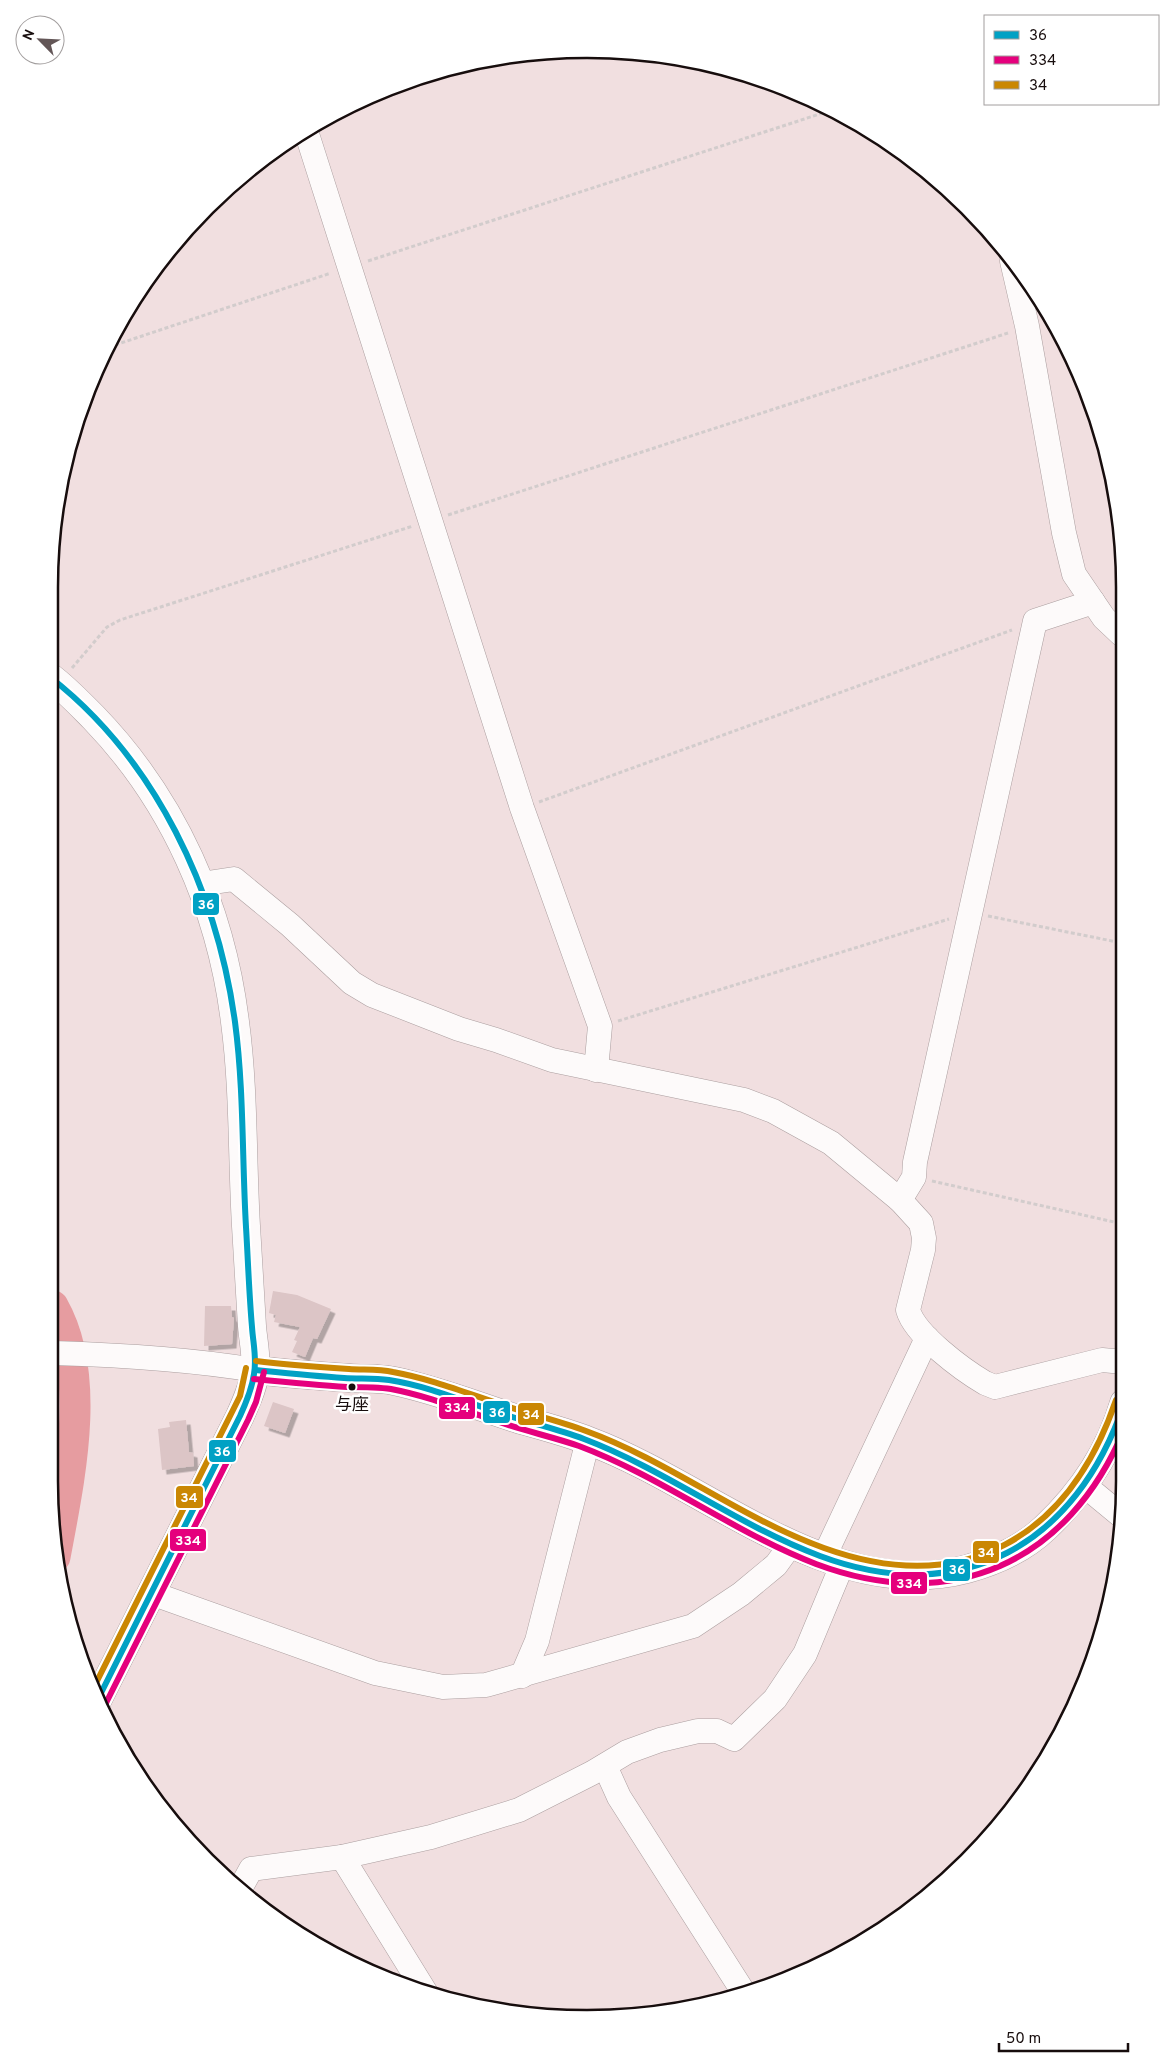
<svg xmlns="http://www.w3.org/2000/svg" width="1174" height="2068" font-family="Overpass,'Noto Sans JP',sans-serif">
  <defs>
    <filter id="shadow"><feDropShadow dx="4.5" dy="4.5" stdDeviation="0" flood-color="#0004"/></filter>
  </defs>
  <rect width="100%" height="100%" fill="#f1dfe0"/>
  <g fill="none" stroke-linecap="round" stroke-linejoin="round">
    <!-- river -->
    <path stroke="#e69ca0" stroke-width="31" d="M53,1306C93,1376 69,1481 55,1557"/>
  </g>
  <!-- building -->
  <g fill="#dcc5c6" filter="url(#shadow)">
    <path d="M273,1291L297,1295L331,1309L317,1339L313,1338L305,1357L292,1352L297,1341L294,1340L300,1327L274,1322L276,1315L269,1313Z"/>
    <path d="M205,1306H231L232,1317L234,1318L232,1344L204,1346Z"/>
    <path d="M273,1402L294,1409L285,1433L264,1426Z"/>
    <path d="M186,1420L189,1452L193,1453L194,1466L162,1470L158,1429L170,1427L169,1422Z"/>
  </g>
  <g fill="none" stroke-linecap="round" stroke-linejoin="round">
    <defs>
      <g id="minor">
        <path d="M306,131L522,808L600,1026L596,1070"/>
        <path d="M1012,261L1027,326L1064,533L1074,574L1104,618L1121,634"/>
        <path d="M201,884L234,879L290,925L352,983L372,995L459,1029L496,1040L552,1060L744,1100L773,1111L831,1143L900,1200L921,1223L924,1238L923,1250L908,1310C915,1335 963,1370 985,1383L995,1387L1102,1360L1124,1362"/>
        <path d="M900,1200L914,1177L915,1162L1035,621L1093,602"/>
        <path d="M53,1353C121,1355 188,1359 255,1370"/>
        <path d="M1084,1485L1124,1518"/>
        <path d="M824,1557L927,1338"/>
        <path d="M151,1593L375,1673L443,1687L486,1685L693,1626L741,1594L776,1565L792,1543"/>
        <path d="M522,1676L537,1641L588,1440"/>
        <path d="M605,1766L619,1797L744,1993"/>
        <path d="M342,1857L426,1993"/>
        <path d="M240,1889L251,1869L342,1857L431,1837L519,1810L592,1773L627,1752L660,1740L698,1731H717L734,1739L775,1699L805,1654L842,1565"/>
      </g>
      <g id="major">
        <path d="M50,677C66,689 80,704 94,718C174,801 221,908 235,1022C244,1089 242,1158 246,1226C248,1260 250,1293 252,1326C253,1340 257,1357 255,1370C254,1386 246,1402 240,1416L97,1701"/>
        <path d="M255,1370C287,1374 318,1376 350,1378C364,1379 380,1378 394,1381C437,1390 477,1406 518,1419C542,1426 566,1432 589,1441C708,1485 833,1605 967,1569C996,1561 1023,1549 1045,1528C1081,1494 1110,1451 1124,1403"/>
      </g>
    </defs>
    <!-- minor casing -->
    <use href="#minor" stroke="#ab9e9f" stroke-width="25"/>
    <!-- major casing -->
    <use href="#major" stroke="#ab9e9f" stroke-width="29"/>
    <!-- path -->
    <g stroke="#d2cccc" stroke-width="3" stroke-dasharray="4 2.5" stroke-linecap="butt">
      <path d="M368,261L832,110"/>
      <path d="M109,347L331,273"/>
      <path d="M448,515L1008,333"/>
      <path d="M72,668L107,627L120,620L413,526"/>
      <path d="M539,802L1012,630"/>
      <path d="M988,916L1122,943"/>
      <path d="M618,1021L949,919"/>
      <path d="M932,1181L1123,1224"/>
    </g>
    <!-- minor -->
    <use href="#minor" stroke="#fdfafa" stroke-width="24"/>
    <!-- major -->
    <use href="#major" stroke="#fdfafa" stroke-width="28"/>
    <defs>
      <g id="bus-1">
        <path d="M50,677C156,760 217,891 235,1022C244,1090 242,1159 246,1227C248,1260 249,1293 252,1327C253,1343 257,1358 254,1374C252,1389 246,1403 240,1416L97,1701"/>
        <path d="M255,1370C285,1373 314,1376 344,1378C359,1379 374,1378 389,1380C428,1386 466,1402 503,1414C530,1423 557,1429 584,1439C666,1470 737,1525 820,1556C962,1609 1076,1545 1124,1404"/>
      </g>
      <g id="bus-2">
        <path d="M254,1379C285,1382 316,1385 347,1387C362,1387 377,1387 391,1389C428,1396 463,1410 499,1422C525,1431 553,1437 579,1446C662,1477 733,1532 816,1564C952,1615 1068,1563 1124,1430"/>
        <path d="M105,1705L248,1420L256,1402L264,1372"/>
      </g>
      <g id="bus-3">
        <path d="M256,1361C287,1365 318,1367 349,1369C364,1370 379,1369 393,1372C432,1379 469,1394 506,1406C533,1415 560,1421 586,1431C669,1461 740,1518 824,1548C963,1598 1069,1539 1116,1400"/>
        <path d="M92,1691L232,1412L240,1396L246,1368"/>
      </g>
    </defs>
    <!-- bus-1 casing -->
    <use href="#bus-1" stroke="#fff" stroke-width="10"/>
    <!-- bus-2 casing -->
    <use href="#bus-2" stroke="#fff" stroke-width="10"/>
    <!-- bus-3 casing -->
    <use href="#bus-3" stroke="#fff" stroke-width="10"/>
    <!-- bus-1 -->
    <use href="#bus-1" stroke="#01a1c4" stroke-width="6"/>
    <!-- bus-2 -->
    <use href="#bus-2" stroke="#e5007d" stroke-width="6"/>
    <!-- bus-3 -->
    <use href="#bus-3" stroke="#ca8703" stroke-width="6"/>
  </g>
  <!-- markers -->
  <circle fill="#170d0d" stroke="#fff" stroke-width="2" cx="352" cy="1387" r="4.5"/>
  <g text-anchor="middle" stroke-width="5" stroke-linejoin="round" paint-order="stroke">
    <!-- bus labels -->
    <g font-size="17" fill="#170d0d" stroke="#fff">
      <text x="352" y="1410">与座</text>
    </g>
  </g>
  <!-- crop -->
  <path d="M0 0H1174V2068H0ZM587 58H587A529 529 0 0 1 1116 587V1481A529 529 0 0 1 587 2010H587A529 529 0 0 1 58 1481V587A529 529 0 0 1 587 58Z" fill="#fff" fill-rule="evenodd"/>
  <path fill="none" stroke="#170d0d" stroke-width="2.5" d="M587 58H587A529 529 0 0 1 1116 587V1481A529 529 0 0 1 587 2010H587A529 529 0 0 1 58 1481V587A529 529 0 0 1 587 58Z"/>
  <g stroke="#fff" stroke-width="2">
    <rect x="192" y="892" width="28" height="24" rx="5" fill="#01a1c4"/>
    <rect x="438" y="1396" width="38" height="24" rx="5" fill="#e5007d"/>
    <rect x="482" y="1400" width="29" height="24" rx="5" fill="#01a1c4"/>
    <rect x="517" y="1402" width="28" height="24" rx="5" fill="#ca8703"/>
    <rect x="208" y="1439" width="29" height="24" rx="5" fill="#01a1c4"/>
    <rect x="175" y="1485" width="29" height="24" rx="5" fill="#ca8703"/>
    <rect x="169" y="1528" width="38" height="24" rx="5" fill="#e5007d"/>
    <rect x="972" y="1540" width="28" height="24" rx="5" fill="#ca8703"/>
    <rect x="942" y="1558" width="29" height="24" rx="5" fill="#01a1c4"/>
    <rect x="890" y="1571" width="38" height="24" rx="5" fill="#e5007d"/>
  </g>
  <g font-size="14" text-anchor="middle" font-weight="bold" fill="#fff">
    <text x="206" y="909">36</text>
    <text x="457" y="1412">334</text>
    <text x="497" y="1417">36</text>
    <text x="531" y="1419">34</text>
    <text x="222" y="1456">36</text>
    <text x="189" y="1502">34</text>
    <text x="188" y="1545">334</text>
    <text x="986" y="1557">34</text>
    <text x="957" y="1574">36</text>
    <text x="909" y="1588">334</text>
  </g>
  <!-- legend -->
  <rect x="984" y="15" width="175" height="90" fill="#ffffff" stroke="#a29e9e"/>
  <rect x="994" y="31" width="25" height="8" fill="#01a1c4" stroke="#a29e9e"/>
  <text x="1029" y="40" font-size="15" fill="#170d0d">36</text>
  <rect x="994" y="56" width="25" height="8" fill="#e5007d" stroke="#a29e9e"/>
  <text x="1029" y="65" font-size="15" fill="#170d0d">334</text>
  <rect x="994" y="81" width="25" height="8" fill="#ca8703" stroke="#a29e9e"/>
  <text x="1029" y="90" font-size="15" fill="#170d0d">34</text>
  <!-- north arrow -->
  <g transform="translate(40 40) rotate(294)"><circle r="24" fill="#ffffff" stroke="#a29e9e"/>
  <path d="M0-4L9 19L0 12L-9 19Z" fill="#635657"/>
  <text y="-8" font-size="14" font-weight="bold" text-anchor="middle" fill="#170d0d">N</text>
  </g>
  <!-- scale -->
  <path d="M999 2043v8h129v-8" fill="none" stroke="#170d0d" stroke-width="2.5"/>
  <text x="1006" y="2043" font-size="15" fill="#170d0d" stroke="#ffffff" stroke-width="4" paint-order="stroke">50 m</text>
</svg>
